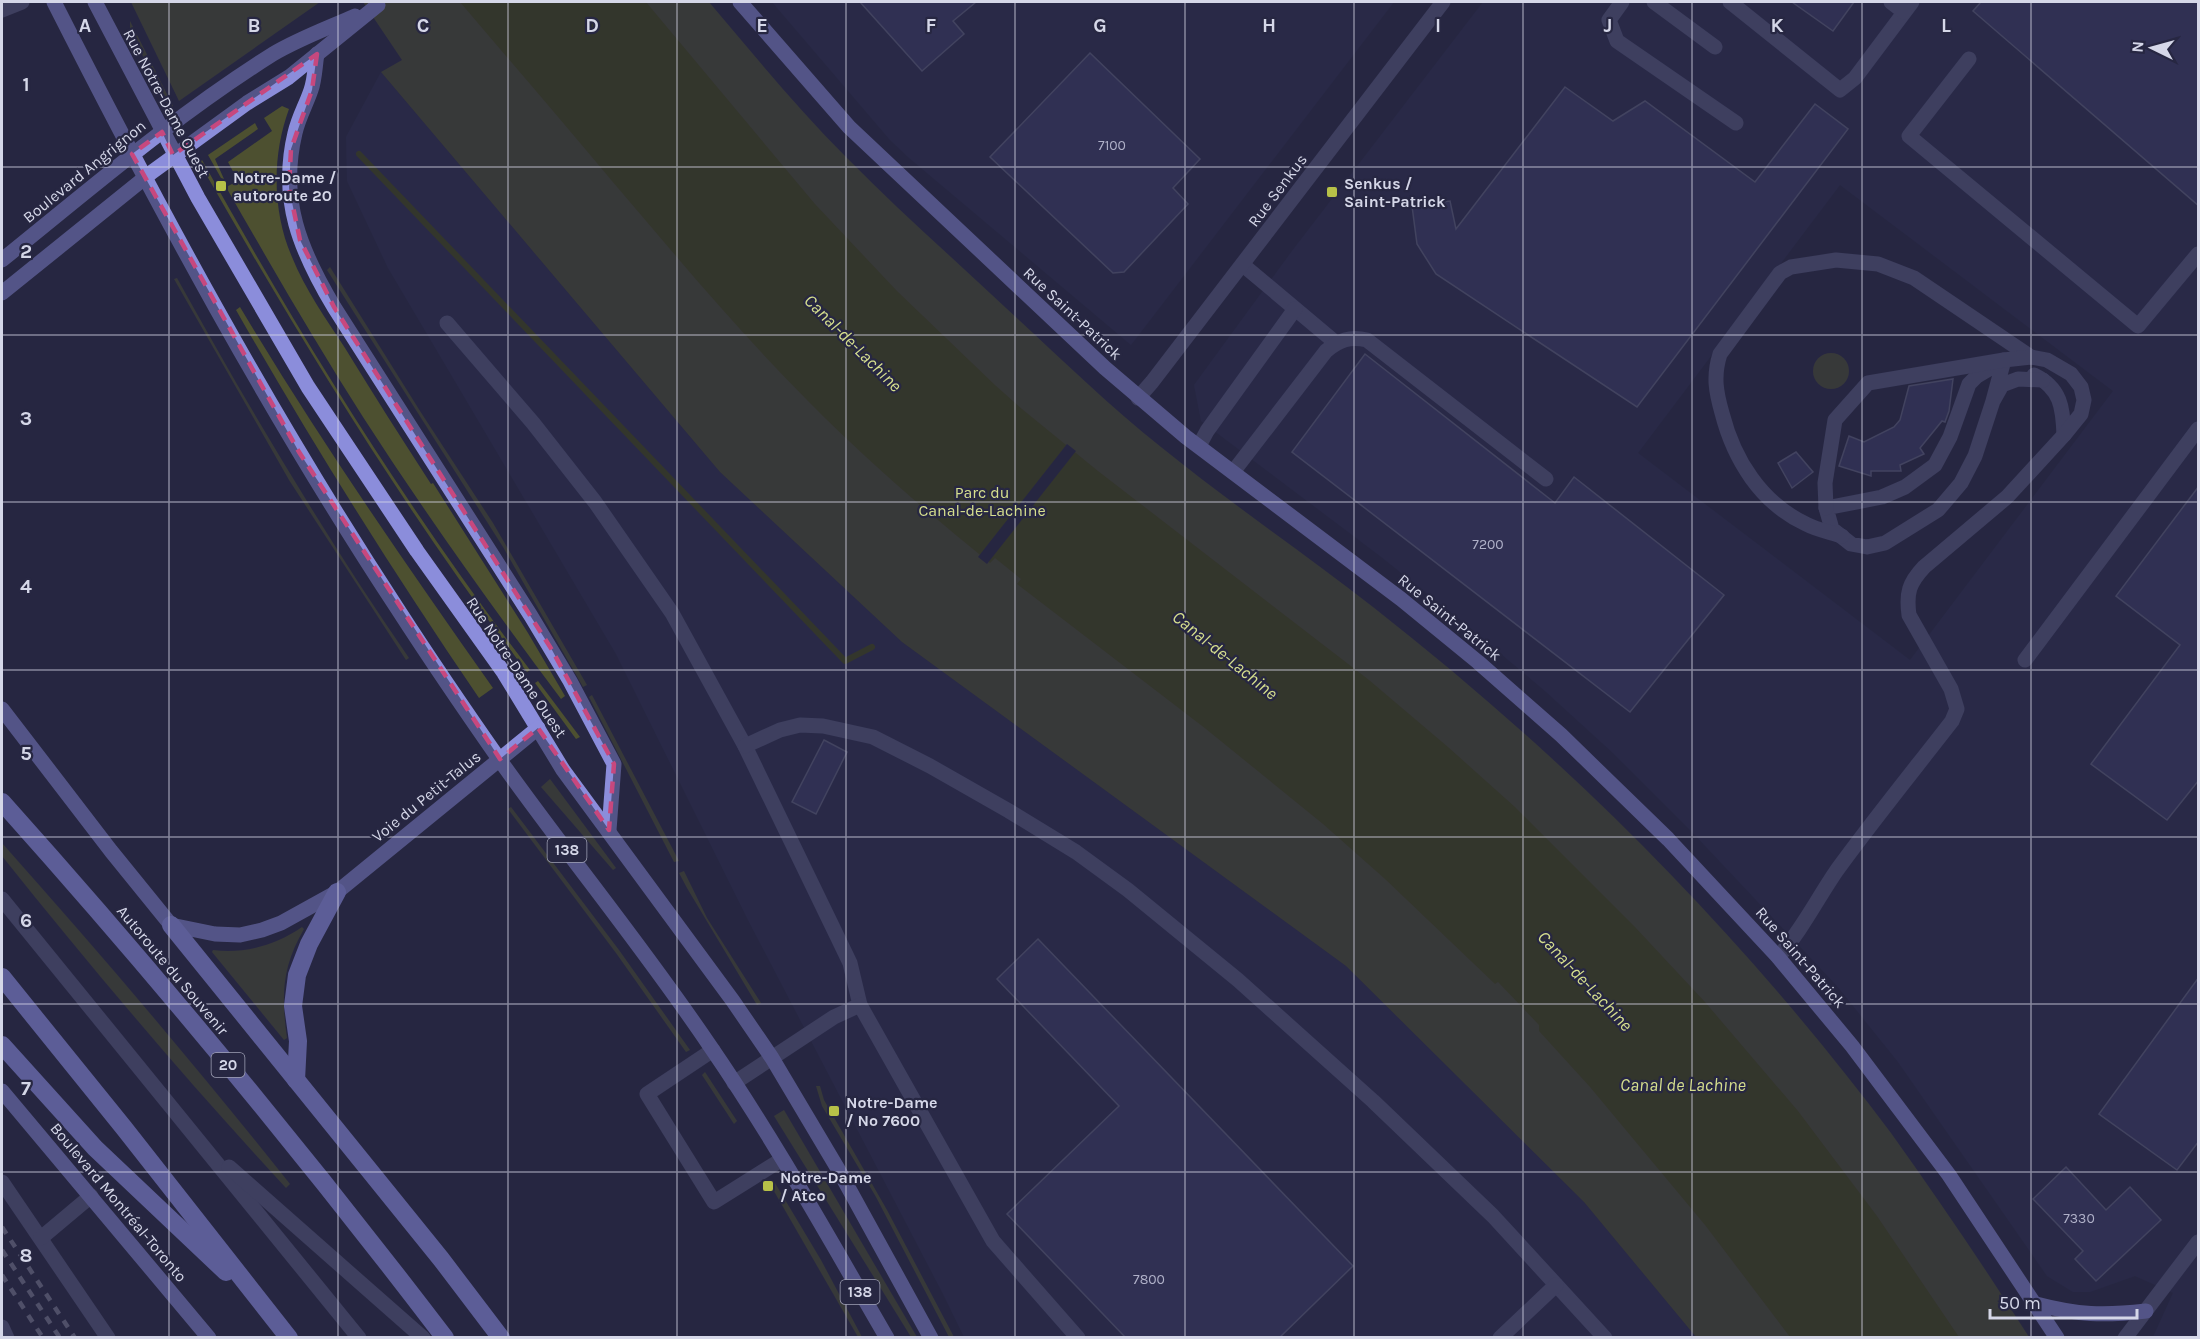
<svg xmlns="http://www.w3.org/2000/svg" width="2200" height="1339" font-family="Karla,sans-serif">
  <rect width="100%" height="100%" fill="#272742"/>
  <!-- built -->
  <g fill="#2d2e4f" fill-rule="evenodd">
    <path d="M772,2H1394L1131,345L908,157L890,140Z"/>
    <path d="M1483,2H2198V1337H2153L2173,1293L2135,1276L2090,1292H2073L2047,1276L1898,1062L1837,986L1692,832L1613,753L1545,691L1469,627L1380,556L1201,421L1194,385L1292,251ZM1840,185L2113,391L1910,660L1638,453Z"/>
    <path d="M381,72L720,472L902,642L1346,966L1584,1202L1696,1337H964L943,1294L748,920L616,654L388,268L347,181L346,137Z"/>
  </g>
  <!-- green -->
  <g fill="#4d5030">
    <path d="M131,2H320L179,101Z"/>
    <path d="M363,2H709C754,55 798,109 847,158C898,210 953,258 1006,308C1057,355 1107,404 1161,447C1230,503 1304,553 1373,607C1433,654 1491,703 1547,754C1673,869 1789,997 1891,1133C1939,1200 1985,1268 2029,1337H1696L1584,1202L1346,966L902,642L720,472L381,72L402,60Z"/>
    <path d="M130,21L173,106L169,109L130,30Z"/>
    <path d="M282,106L289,109C272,155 272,211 292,257C305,289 326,319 345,348C373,394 402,439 431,484L433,483L528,633L565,696L561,699C492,607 425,513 363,417C315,342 270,264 226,187L238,181L228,162L272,131L264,118Z"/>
    <path d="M255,123L258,129L215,159L224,179L221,178L208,155Z"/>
    <path d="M202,160C300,336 407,509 530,670L527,672C404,510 299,338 199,162Z"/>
    <path d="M330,267L420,411L493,523L587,685L583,687L503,547L327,270Z"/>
    <path d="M177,278C249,408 325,536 409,658L406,660L289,480L174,279Z"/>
    <path d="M240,307C318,438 405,563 493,688L479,698C393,572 312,443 236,310Z"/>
    <circle cx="1831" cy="371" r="18"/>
    <path d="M538,681L580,737L576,739L535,683Z"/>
    <path d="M592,695L679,861L674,862L589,697Z"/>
    <path d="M550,779L616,868L613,870L541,787Z"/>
    <path d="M511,807L619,950L690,1050L686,1052L616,953L508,809Z"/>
    <path d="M2,843C101,954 197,1067 290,1184L286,1188C187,1081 93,970 2,856Z"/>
    <path d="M684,871L707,918L761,1003L757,1005L687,888L679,873Z"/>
    <path d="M302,927L304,929C282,967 281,995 287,1038L284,1040L212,952L213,950C245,954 276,945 302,927Z"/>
    <path d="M705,1072L737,1121L734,1124L702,1075Z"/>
    <path d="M816,1086H820L824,1100L887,1210L954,1337H949L876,1197L822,1106Z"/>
    <path d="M784,1110L917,1337H911L774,1116Z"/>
    <path d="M775,1183L821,1260L862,1337H858L771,1186Z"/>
  </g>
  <!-- water -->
  <path fill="#444913" d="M460,2H646L815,204L897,291L995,385L1022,409L1098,471L1369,680L1448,747L1515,807L1635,927L1705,1002L1798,1111L1877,1216L1959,1337H1790L1705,1225L1590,1087L1539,1031V1025L1498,982L1495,984L1385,879L1323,824L1206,729L1017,584L1021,579L995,558L990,563C927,512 865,459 808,401C738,331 676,256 612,181C562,121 510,61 460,2Z"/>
  <!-- pier -->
  <path fill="#272742" d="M1067,444L1076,451L987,564L978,557Z"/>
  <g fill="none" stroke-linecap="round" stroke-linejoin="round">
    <!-- stream -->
    <path stroke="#444913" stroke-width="6" d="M359,154L845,661L872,647"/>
  </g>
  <!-- building -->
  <g fill="#3c3d69" stroke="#646684" stroke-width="1.5">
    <path d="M860,2H976L953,21L964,34L922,71Z"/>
    <path d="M1792,2H1854L1833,31Z"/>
    <path d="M1981,2H2199V206L1973,11Z"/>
    <path d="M1090,53L1200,159L1173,188L1188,204L1124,272L1113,273L990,157Z"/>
    <path d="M1565,87L1613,121L1645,101L1755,182L1815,104L1848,129L1637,407L1436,274L1417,244L1412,206L1450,201L1456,229Z"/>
    <path d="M1365,354L1555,503L1574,477L1724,595L1630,712L1292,452Z"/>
    <path d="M1953,379L1949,411L1945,422L1942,421L1920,448L1924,454L1900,465L1901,471H1871V476L1839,466L1849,436L1864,442L1894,427L1900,420L1909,386Z"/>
    <path d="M1796,452L1813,472L1792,488L1778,463Z"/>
    <path d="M2199,486V780L2167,820L2091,764L2180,645L2116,596Z"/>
    <path d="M824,740L847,752L816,814L792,802Z"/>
    <path d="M1038,939L1353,1266L1279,1338H1126L1007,1214L1119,1106L997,979Z"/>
    <path d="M2199,977V1141L2177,1170L2099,1114Z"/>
    <path d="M2066,1167L2106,1210L2130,1187L2161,1220L2096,1281L2075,1259L2083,1251L2033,1199Z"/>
  </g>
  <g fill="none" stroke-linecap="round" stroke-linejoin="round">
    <!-- minor -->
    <g stroke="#5b5d83" stroke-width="15">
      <path d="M1622,2L1609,20L1617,41L1736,123"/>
      <path d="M1654,2L1715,47"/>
      <path d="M1730,2L1840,90L1855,78L1912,2"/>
      <path d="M1891,2L1904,12"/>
      <path d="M2,10L22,2"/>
      <path d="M1969,59L1909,136L2138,326L2198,254"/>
      <path d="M1243,265L1336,343"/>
      <path d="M447,323L533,423L595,502L672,613L745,746L837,936L850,963L860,1005"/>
      <path d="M2034,375C2061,388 2063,408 2064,435"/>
      <path d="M1138,398L1152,382L1443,2"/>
      <path d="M1993,401L2004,360L1977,376L1969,384L1950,437L1935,465L1905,487L1882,497L1826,508L1832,529L1851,544L1867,547L1885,543L1938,510L1961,483L1975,456L1993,401L2002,385L2018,379L2043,380"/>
      <path d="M1199,446L1207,431L1295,309"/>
      <path d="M1233,472L1326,351C1339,340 1350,336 1367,340L1546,479"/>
      <path d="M1842,536C1830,532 1817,530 1806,524C1761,503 1734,460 1722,413C1716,392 1713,376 1720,354L1780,273L1791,267L1836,260L1878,264L1914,278L2031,357"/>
      <path d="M2025,660L2198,429"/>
      <path d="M745,746L780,730L800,725L823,726L873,737L930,766L1009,811L1076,852L1128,890L1238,980L1373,1101L1493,1216L1605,1338"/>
      <path d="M2,899L359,1338"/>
      <path d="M1778,957C1802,930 1817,899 1837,870C1874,819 1914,770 1952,721L1957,709L1951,689L1909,615C1906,593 1909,583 1924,567L2007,497L2064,435L2081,414L2084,400L2081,387L2071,374L2047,360L2031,357L2004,360L1868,383L1835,420L1825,483L1826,508"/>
      <path d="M713,1050L647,1094L714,1202L781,1160"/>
      <path d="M734,1083L834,1017L860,1005L993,1241L1078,1338"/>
      <path d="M229,1167L423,1338"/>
      <path d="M2,1182L108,1338"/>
      <path d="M41,1238L91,1196"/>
      <path d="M2,1327L7,1338"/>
      <path d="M1500,1338L1556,1285"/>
      <path d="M2125,1338L2198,1242"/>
    </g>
    <!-- major -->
    <g stroke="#8b8ddb" stroke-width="15">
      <path d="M54,2C159,209 269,413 397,608C430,659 464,709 499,759C568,856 644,948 710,1046C774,1139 830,1240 887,1338"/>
      <path d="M95,2L198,198L308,387L417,551L504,673L563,770L733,1001L772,1058L838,1169L931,1338"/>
      <path d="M740,2L849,127L1105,368L1186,437L1401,599L1478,662L1561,735L1668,839L1778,957L1852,1046L1949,1175L2057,1338"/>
      <path d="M317,54C315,65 315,79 311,90C306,105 299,116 295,133C279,200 300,250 334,307L531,616L570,681L614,764L609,830"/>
      <path d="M2,260C90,189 176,115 273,54C298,39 328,28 355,16"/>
      <path d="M2,293L152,172L247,103L289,77L378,5"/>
      <path d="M2,709L111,851L171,925L215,934L240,935L262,930L281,923L337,892L538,728"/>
      <path d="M2,1091L209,1338"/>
      <path d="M2036,1304C2078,1315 2103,1316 2146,1311"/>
    </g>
    <!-- highway -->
    <g stroke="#9ea0fe" stroke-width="18">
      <path d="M2,802C156,974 304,1153 445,1338"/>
      <path d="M171,925L441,1259L501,1338"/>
      <path d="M2,977L124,1128L289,1338"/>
      <path d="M2,1045L95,1148L226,1272"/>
      <path d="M296,1080L298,1041L293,1006L297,975L309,944L337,892"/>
    </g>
    <!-- rail -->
    <g stroke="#818298" stroke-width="4.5" stroke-dasharray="8 8" stroke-linecap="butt">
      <path d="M2,1227L75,1338"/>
      <path d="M2,1250L60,1338"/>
      <path d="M2,1275L43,1338"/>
    </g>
  </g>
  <!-- marked area -->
  <path d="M0 0H2200V1339H0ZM317,54L312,90L291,149L289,188L300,240L334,307L552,650L614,764L609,830L538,728L500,759L299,452L132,154L162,132L173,155Z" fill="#272742" fill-opacity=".55" fill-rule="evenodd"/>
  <path fill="none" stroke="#c7487e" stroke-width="4.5" stroke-dasharray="12 8" stroke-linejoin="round" d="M317,54L312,90L291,149L289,188L300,240L334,307L552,650L614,764L609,830L538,728L500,759L299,452L132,154L162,132L173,155Z"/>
  <!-- grid -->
  <path fill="none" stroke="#d5d7e8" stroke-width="1.5" stroke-opacity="0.55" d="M169,2V1338M338,2V1338M508,2V1338M677,2V1338M846,2V1338M1015,2V1338M1185,2V1338M1354,2V1338M1523,2V1338M1692,2V1338M1862,2V1338M2031,2V1338M2,167H2198M2,335H2198M2,502H2198M2,670H2198M2,837H2198M2,1004H2198M2,1172H2198"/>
  <!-- markers -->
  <g fill="#b7c148" stroke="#272742" stroke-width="2">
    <rect x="215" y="180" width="12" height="12" rx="3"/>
    <rect x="1326" y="186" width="12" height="12" rx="3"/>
    <rect x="828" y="1105" width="12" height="12" rx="3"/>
    <rect x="762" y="1180" width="12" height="12" rx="3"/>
  </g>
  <g text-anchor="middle" stroke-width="4.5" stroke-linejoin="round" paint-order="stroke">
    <!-- number labels -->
    <g font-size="14" fill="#afb0c8">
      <text x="1112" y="150">7100</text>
      <text x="1488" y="549">7200</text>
      <text x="2079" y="1223">7330</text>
      <text x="1149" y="1284">7800</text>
    </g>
    <!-- shield labels -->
    <g fill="#272742" stroke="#a1a2b6" stroke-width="1.5">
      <rect x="547.5" y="838" width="39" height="24" rx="4.5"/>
      <rect x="211.5" y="1053" width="33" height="24" rx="4.5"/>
      <rect x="840.5" y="1280" width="39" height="24" rx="4.5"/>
    </g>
    <g font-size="15" font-weight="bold" fill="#d5d7e8">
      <text x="567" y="855">138</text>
      <text x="228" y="1070">20</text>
      <text x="860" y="1297">138</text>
    </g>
    <!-- street labels -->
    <g font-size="16" fill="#d5d7e8" stroke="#272742">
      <text transform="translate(167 103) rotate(62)" y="6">Rue Notre-Dame Ouest</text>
      <text transform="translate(84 171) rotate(-39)" y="6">Boulevard Angrignon</text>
      <text transform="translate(1277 190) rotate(-53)" y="6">Rue Senkus</text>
      <text transform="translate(1073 313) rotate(43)" y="6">Rue Saint-Patrick</text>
      <text transform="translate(1450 617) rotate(39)" y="6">Rue Saint-Patrick</text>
      <text transform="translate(517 667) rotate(56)" y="6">Rue Notre-Dame Ouest</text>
      <text transform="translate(426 796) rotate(-39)" y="6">Voie du Petit-Talus</text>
      <text transform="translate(1801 957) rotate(49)" y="6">Rue Saint-Patrick</text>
      <text transform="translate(173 970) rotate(50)" y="6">Autoroute du Souvenir</text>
      <text transform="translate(119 1202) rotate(50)" y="6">Boulevard Montréal-Toronto</text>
    </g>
    <!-- poi labels -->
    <g font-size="16" font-weight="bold" fill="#d5d7e8" stroke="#272742" text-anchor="start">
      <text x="233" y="183">Notre-Dame /<tspan x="233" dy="18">autoroute 20</tspan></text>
      <text x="1344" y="189">Senkus /<tspan x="1344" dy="18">Saint-Patrick</tspan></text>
      <text x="846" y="1108">Notre-Dame<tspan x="846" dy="18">/ No 7600</tspan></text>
      <text x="780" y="1183">Notre-Dame<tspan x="780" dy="18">/ Atco</tspan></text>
    </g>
    <!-- park labels -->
    <g font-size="16" fill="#d6df8e" stroke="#272742">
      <text x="982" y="498">Parc du<tspan x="982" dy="18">Canal-de-Lachine</tspan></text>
    </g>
    <!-- water labels -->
    <g font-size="18" font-style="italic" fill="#d5de8d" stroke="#272742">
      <text transform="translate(853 343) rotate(45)" y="6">Canal-de-Lachine</text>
      <text transform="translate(1225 655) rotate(39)" y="6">Canal-de-Lachine</text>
      <text transform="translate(1585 981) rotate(47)" y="6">Canal-de-Lachine</text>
      <text x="1683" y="1091">Canal de Lachine</text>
    </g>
  </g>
  <g font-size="20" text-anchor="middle" font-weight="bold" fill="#d5d7e8" stroke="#272742" stroke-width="4.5" stroke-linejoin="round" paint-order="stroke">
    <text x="85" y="32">A</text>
    <text x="254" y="32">B</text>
    <text x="423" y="32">C</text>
    <text x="592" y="32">D</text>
    <text x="762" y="32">E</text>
    <text x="931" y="32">F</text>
    <text x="1100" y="32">G</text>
    <text x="1269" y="32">H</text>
    <text x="1438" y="32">I</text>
    <text x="1608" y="32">J</text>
    <text x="1777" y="32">K</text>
    <text x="1946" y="32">L</text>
    <text x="26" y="91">1</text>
    <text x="26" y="258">2</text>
    <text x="26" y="425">3</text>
    <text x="26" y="593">4</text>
    <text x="26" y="760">5</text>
    <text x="26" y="927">6</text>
    <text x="26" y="1095">7</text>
    <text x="26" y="1262">8</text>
  </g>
  <!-- border -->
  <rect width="2200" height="1339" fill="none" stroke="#d5d7e8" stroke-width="6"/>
  <!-- north arrow -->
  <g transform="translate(2152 48) rotate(275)" stroke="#272742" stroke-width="4.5" paint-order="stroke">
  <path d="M0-4.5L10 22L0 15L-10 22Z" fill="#d5d7e8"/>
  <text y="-9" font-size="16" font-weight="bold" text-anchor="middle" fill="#d5d7e8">N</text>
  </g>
  <!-- scale -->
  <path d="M1990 1309v9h147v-9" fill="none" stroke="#d5d7e8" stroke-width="3"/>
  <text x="1999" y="1309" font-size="18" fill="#d5d7e8" stroke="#272742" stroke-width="4.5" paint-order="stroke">50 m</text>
</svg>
